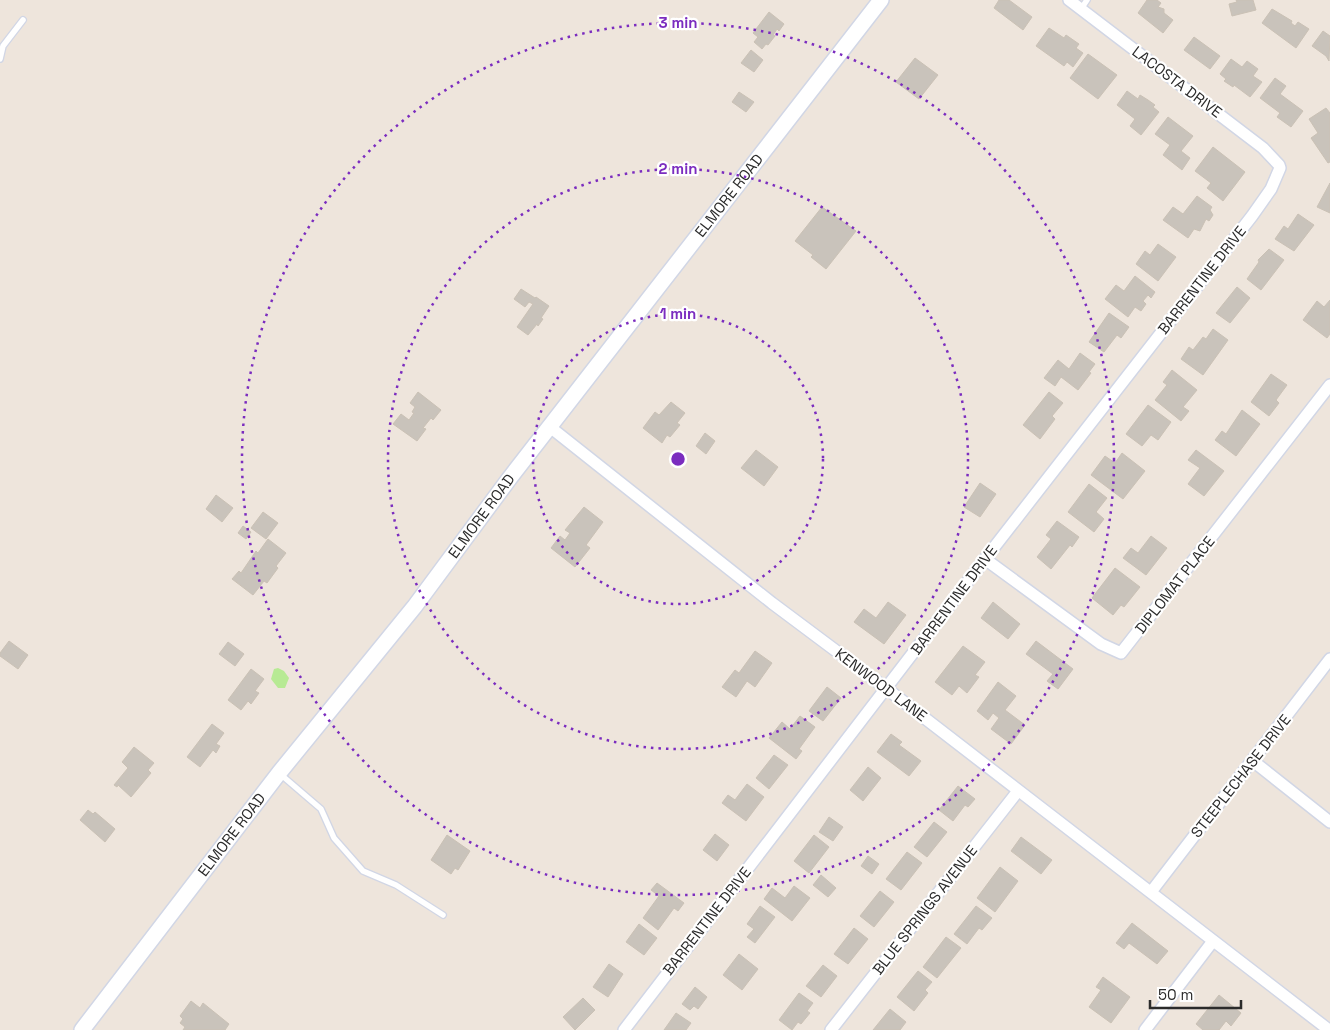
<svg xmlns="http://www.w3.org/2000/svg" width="1330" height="1030" font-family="'Space Grotesk',sans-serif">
  <rect width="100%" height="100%" fill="#eee5dc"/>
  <!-- green -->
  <path fill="#b7ea94" d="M278,668L284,671L289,678L285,688H278L271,679L274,669Z"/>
  <!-- building -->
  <g fill="#c9c3bb" stroke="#cac1b5">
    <path d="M999,0H1009L1032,17L1023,30L994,8Z"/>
    <path d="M1147,0H1157L1161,3L1158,7L1164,9V13L1173,20L1163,33L1138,13Z"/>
    <path d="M1236,0H1253L1256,10L1232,16L1229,4L1237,2Z"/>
    <path d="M1272,9L1292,21L1291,23L1295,26L1298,22L1309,29L1296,48L1262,23Z"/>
    <path d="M769,12L784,24L779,31L777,29L773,35L775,36L768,45L766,44L762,49L754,42L758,37L753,33Z"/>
    <path d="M1049,28L1064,38L1066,35L1079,44L1076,48L1083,53L1073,67L1067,62L1064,66L1036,46Z"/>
    <path d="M1323,31L1330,36L1329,61L1326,56L1312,46Z"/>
    <path d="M1194,37L1220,56L1210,69L1184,50Z"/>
    <path d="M751,50L763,60L754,72L741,63Z"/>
    <path d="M1088,54L1117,75L1098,99L1070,78Z"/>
    <path d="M915,58L938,75L919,99L896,82Z"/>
    <path d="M1231,59L1242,67L1247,61L1258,69L1253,76L1262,82L1250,97L1234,85L1233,87L1224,81L1226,79L1220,74Z"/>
    <path d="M1275,78L1286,86L1280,94L1303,111L1291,127L1277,117L1280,113L1260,98Z"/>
    <path d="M1127,91L1138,99L1140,95L1148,100L1155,105L1153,107L1159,112L1141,135L1130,126L1135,119L1117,105Z"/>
    <path d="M739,92L754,102L746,112L732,102Z"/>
    <path d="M1326,108L1330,113V162L1328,163L1311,138L1318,133L1309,119Z"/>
    <path d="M1168,117L1193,136L1181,151L1190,158L1182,170L1163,155L1170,145L1155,134Z"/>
    <path d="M1213,147L1245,172L1223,201L1207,188L1211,183L1195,171Z"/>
    <path d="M1330,183V213L1317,207Z"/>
    <path d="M1197,196L1212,207L1210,210L1213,215L1209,221L1206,219L1200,231L1194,229L1188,238L1163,220L1173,207L1183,214Z"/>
    <path d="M822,207L856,231L826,269L811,257L813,255L795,241Z"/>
    <path d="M1298,214L1314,225L1294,251L1275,239L1284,226L1288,229Z"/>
    <path d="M1158,244L1176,257L1158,281L1136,264L1145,251L1150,255Z"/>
    <path d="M1269,249L1284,260L1261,290L1247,279L1259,262L1258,260Z"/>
    <path d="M1135,276L1155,292L1151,298L1148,295L1143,301L1146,304L1141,311L1135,307L1128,317L1105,299L1116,285L1124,291Z"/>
    <path d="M1237,287L1250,298L1230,323L1216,313Z"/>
    <path d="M521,289L535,298L536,297L549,306L541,318L543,319L538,326L537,324L528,335L517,327L533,304L529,302L525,307L514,299Z"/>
    <path d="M1330,300V334L1327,338L1303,320L1317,301L1324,307Z"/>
    <path d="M1109,313L1129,327L1121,338L1117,335L1104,352L1089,342Z"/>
    <path d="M1213,329L1228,340L1203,375L1181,359L1189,347L1193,350L1203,337L1206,339Z"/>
    <path d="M1080,353L1095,364L1089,372L1091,373L1078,390L1061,377L1055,386L1044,378L1058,360L1069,369Z"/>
    <path d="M1172,370L1197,390L1183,407L1189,411L1181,421L1155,400L1167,385L1163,382Z"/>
    <path d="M1271,374L1287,385L1276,400L1279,403L1269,416L1251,402Z"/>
    <path d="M418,392L441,410L433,420L431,418L423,428L426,429L417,441L393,424L401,414L409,420L414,413L412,412L415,407L410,403Z"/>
    <path d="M1049,392L1063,403L1052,416L1055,419L1040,439L1023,425Z"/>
    <path d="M671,402L685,413L677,423L680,425L670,437L667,435L662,443L643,428L655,412L659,415Z"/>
    <path d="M1148,405L1171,422L1158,440L1151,435L1142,446L1126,434Z"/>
    <path d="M1242,410L1260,424L1236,456L1215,440L1222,431L1226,434Z"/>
    <path d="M705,433L715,441L706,454L696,446Z"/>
    <path d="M756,450L778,467L764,486L741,468Z"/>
    <path d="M1196,450L1224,471L1204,496L1188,484L1200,468L1188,460Z"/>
    <path d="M1122,453L1145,471L1123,499L1091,475L1105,456L1115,463Z"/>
    <path d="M980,483L996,494L980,517L964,507Z"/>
    <path d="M1089,484L1107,498L1096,512L1104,519L1094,532L1068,512Z"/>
    <path d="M216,495L233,508L222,522L206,509Z"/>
    <path d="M584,507L603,522L586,545L590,548L575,567L551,548L560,536L565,540L570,533L565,530Z"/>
    <path d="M263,512L278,523L266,539L251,528Z"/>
    <path d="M1057,521L1079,537L1072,547L1070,545L1051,569L1037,557L1051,539L1046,535Z"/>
    <path d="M243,526L251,532L246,539L238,533Z"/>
    <path d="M1151,536L1167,548L1146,575L1123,558L1131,548L1138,553Z"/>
    <path d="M268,539L286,553L276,566L278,568L267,583L264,581L253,595L232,579L239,571L241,573L256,551L258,553Z"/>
    <path d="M1115,568L1140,587L1124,607L1121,605L1113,615L1092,598Z"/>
    <path d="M888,602L906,615L884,644L854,622L864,609L876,618Z"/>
    <path d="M993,602L1020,624L1008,639L981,618Z"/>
    <path d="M9,641L28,655L18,669L0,656V653Z"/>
    <path d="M1036,641L1073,669L1058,689L1047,681L1053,674L1026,654Z"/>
    <path d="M228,642L244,654L235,666L219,654Z"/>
    <path d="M963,646L985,662L975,675L979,677L967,693L959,686L952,695L935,682Z"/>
    <path d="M755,651L772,663L755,687L747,681L736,697L722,687L735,670L739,673Z"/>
    <path d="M251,669L264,679L255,691L259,693L251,704L248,701L241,710L228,700Z"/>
    <path d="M998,682L1016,696L1005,710L1025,725L1011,744L991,729L999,718L993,713L988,720L977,711Z"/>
    <path d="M827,687L841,698L823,721L809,711Z"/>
    <path d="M800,716L815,727L799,749L802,751L796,759L769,738L782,722L790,729Z"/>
    <path d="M212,724L224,733L216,744L220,746L216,753L213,750L200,767L187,757Z"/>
    <path d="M891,734L902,742L899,745L921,761L909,776L877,752Z"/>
    <path d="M134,747L154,763L148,770L151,773L131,797L118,785L117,787L114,785L128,768L122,762Z"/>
    <path d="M774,755L788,765L769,789L756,778Z"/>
    <path d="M868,767L881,778L863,801L850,790Z"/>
    <path d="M747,784L764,797L746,821L722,803L728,795L735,800Z"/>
    <path d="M958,786L975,799L968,807L965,805L953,821L939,810Z"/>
    <path d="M88,810L93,814L95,812L115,829L105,842L80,820Z"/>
    <path d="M829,817L843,827L833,841L819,832Z"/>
    <path d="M934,822L947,832L927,857L914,847Z"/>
    <path d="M715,834L729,845L717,861L703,850Z"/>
    <path d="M447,835L470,851L458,870L455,868L451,874L431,860Z"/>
    <path d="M814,835L829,847L809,873L794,861Z"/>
    <path d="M1021,837L1052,860L1041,874L1011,851Z"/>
    <path d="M907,852L922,863L901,890L886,879Z"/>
    <path d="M868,856L879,864L872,874L861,866Z"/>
    <path d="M1000,867L1018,881L995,912L977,898Z"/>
    <path d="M821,875L836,888L828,897L813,885Z"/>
    <path d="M657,883L684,903L678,911L674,908L658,930L643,918L659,896L651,890Z"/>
    <path d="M794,886L810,898L792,921L764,899L772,888L785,898Z"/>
    <path d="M880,891L894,902L874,927L860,916Z"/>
    <path d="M760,906L775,917L755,943L747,937L754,929L747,924Z"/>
    <path d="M976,906L992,918L982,930L979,928L967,944L954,934Z"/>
    <path d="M1132,923L1168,951L1157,964L1129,943L1124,949L1116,943Z"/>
    <path d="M639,924L657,938L644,955L626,942Z"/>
    <path d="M854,928L868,939L848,964L834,954Z"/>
    <path d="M946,937L961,948L937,978L923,967Z"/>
    <path d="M739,954L758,969L742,990L723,975Z"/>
    <path d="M609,964L623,974L608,997L593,987Z"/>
    <path d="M823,965L837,976L821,997L806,986Z"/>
    <path d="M918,971L932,982L925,990L928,993L914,1011L897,997Z"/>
    <path d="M1103,977L1130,997L1111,1023L1089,1007L1101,990L1096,987Z"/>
    <path d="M695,987L707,997L698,1009L694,1006L690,1010L682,1004Z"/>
    <path d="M799,993L813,1003L807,1011L810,1013L801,1024L798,1022L792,1030L779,1020Z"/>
    <path d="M1219,995L1241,1013L1231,1026L1226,1021L1219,1030H1203L1196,1024Z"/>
    <path d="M583,998L595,1010L575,1030L563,1017Z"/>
    <path d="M191,1001L200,1008L203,1003L229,1024L225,1030H183L185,1027L180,1023L183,1019L180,1016Z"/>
    <path d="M890,1009L906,1022L900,1030H873Z"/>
    <path d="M676,1013L691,1023L686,1030H664Z"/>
  </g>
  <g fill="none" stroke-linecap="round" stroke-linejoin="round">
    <defs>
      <g id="service">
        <path d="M1081,9L1087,0"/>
        <path d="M0,59L3,46L23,20"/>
        <path d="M279,773L321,809L334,838L363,871L396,885L443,915"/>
      </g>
      <g id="minor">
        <path d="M550,427L772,603L887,689L1329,1030"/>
        <path d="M985,559L1101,644L1121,653L1330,385"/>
        <path d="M1253,761L1330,822"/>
        <path d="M1151,892L1330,659"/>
        <path d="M624,1030L985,559L1252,216L1271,189L1280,168L1279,165L1263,148L1069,0"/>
        <path d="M831,1030L1018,791"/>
        <path d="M1145,1030L1213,941"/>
      </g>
      <g id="tertiary">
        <path id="s1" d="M82,1030L279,773L415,606L509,479L881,0"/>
      </g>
    </defs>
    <!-- service casing -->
    <use href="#service" stroke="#d1d6e5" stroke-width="8"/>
    <!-- minor casing -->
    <use href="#minor" stroke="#d1d6e5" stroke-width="14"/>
    <!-- tertiary casing -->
    <use href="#tertiary" stroke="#d1d6e5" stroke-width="18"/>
    <!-- service -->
    <use href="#service" stroke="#fff" stroke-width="5.5"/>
    <!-- minor -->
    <use href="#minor" stroke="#fff" stroke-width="11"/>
    <!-- tertiary -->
    <use href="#tertiary" stroke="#fff" stroke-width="15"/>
  </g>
  <!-- distance rings -->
  <g fill="none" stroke="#7b2cbf" stroke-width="2.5" stroke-dasharray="2.5 5">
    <circle cx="678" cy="459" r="145"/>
    <circle cx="678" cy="459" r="290"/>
    <circle cx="678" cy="459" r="436"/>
  </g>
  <g text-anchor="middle" stroke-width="4.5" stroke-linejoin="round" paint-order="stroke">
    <!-- street labels -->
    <g font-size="15" fill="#2b2b2b" stroke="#fff">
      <text transform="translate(1177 82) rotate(37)" y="5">LACOSTA DRIVE</text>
      <text dy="5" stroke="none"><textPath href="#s1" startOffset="1056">ELMORE ROAD</textPath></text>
      <text transform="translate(1202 280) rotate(-52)" y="5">BARRENTINE DRIVE</text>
      <text dy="5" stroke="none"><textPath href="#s1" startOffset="651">ELMORE ROAD</textPath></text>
      <text transform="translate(1175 585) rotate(-52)" y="5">DIPLOMAT PLACE</text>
      <text transform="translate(954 600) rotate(-53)" y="5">BARRENTINE DRIVE</text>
      <text transform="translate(881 685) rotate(37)" y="5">KENWOOD LANE</text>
      <text transform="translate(1241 776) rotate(-52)" y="5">STEEPLECHASE DRIVE</text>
      <text dy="5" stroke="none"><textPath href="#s1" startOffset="246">ELMORE ROAD</textPath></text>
      <text transform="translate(925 910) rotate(-52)" y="5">BLUE SPRINGS AVENUE</text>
      <text transform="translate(707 921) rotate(-52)" y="5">BARRENTINE DRIVE</text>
    </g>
  </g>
  <circle cx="678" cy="459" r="8" fill="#7b2cbf" stroke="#fff" stroke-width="2.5"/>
  <g font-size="15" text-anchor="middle" font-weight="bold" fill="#7b2cbf" stroke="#fff" stroke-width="4.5" stroke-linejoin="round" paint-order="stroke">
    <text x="678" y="28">3 min</text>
    <text x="678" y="174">2 min</text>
    <text x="678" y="319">1 min</text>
  </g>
  <!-- scale -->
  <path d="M1150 1000v8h91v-8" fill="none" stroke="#2b2b2b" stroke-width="2.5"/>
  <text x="1158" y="1000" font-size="15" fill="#2b2b2b" stroke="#ffffff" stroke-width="4" paint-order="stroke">50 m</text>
</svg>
